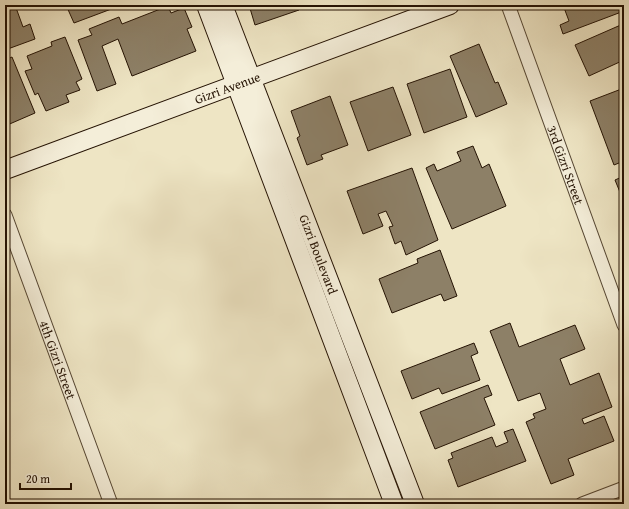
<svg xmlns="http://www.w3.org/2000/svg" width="629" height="509" font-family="'Gentium Book Plus',serif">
  <rect width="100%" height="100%" fill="#eee5c4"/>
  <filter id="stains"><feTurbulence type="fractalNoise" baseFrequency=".005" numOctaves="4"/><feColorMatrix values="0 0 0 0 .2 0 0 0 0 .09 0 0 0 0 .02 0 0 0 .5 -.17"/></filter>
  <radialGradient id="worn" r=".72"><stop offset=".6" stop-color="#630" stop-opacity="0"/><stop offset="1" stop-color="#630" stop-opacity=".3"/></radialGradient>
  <!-- building -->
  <g fill="#8d8067" stroke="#241203">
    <path d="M5,5H15L23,27L30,24L35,39L5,50Z"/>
    <path d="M66,5H122L74,23Z"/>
    <path d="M249,5H297L299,10L255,25Z"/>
    <path d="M563,5H624V11L563,34L560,25L569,21Z"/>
    <path d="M168,6L171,13L184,8L192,27L187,29L196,51L132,76L118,39L102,46L116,84L97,91L78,40L92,35L89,29L119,17L122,24Z"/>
    <path d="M623,24L624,60L589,76L575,45Z"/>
    <path d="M65,37L82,79L76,82L80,90L66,95L69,102L46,111L38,93L35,95L25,71L32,69L27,56L52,46L51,42Z"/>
    <path d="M479,44L495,83L498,82L507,104L476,117L450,56Z"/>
    <path d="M12,57L35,113L5,126V60Z"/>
    <path d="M450,69L467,117L424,133L407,84Z"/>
    <path d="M393,87L411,135L368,151L350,102Z"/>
    <path d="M624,88V161L614,165L590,101Z"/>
    <path d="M330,96L348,145L321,155L323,159L307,165L297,138L300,136L291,111Z"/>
    <path d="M473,146L482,168L489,164L506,206L452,229L426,168L434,164L437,171L461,161L457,152Z"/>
    <path d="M412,168L438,240L406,255L401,241L395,244L389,227L393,226L386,211L378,214L383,226L363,234L347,191Z"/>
    <path d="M624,176V202L615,180Z"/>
    <path d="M440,250L457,296L444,301L441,294L392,313L379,279L418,263L417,259Z"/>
    <path d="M510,323L519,347L575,325L585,349L560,359L570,385L599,373L612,407L582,419L584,424L604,416L614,441L568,459L574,475L551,484L526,422L535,418L533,414L546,409L540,393L518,401L490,331Z"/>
    <path d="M474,343L478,353L471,356L480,380L442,394L439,388L412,399L401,371Z"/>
    <path d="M488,385L492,395L484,398L495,425L435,449L420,412Z"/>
    <path d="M513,429L526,461L458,487L448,460L453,458L451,453L492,437L496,447L508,442L504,432Z"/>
  </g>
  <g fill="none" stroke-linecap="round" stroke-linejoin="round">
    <defs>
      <g id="street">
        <path id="s1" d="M508,5L624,325"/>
        <path id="s2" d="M5,215L111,504"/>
        <path d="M582,504L624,488"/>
      </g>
      <g id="secondary">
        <path d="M206,5L394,504"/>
        <path id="s3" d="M223,5L415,504"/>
        <path id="s4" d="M5,170L450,5"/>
      </g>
    </defs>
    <!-- street casing -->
    <use href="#street" stroke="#564733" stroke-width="15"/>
    <!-- secondary casing -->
    <use href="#secondary" stroke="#241203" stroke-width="20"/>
    <!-- street -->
    <use href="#street" stroke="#f4eed9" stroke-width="13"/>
    <!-- secondary -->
    <use href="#secondary" stroke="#f4eed9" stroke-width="18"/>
  </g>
  <g text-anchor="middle" stroke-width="4" stroke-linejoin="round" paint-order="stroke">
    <!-- street labels -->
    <g font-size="13" fill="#241203" stroke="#f4eed9">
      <text dy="5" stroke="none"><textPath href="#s4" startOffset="237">Gizri Avenue</textPath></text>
      <text dy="5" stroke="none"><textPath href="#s1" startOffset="170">3rd Gizri Street</textPath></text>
      <text dy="5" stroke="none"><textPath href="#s3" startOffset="267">Gizri Boulevard</textPath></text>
      <text dy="5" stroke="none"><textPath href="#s2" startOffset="154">4th Gizri Street</textPath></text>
    </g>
  </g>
  <!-- margin -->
  <rect width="629" height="509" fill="none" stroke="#eee5c4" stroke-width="20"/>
  <rect x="6" y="6" width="617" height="497" fill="none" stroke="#241203" stroke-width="2"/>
  <rect x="10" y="10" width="609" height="489" fill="none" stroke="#241203"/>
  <!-- scale -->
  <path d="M20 483v6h51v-6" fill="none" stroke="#241203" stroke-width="2"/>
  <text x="26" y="483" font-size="12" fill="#241203" stroke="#f4eed9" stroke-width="3" paint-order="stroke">20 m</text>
  <rect width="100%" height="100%" filter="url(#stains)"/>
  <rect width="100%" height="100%" fill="url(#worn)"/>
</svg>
